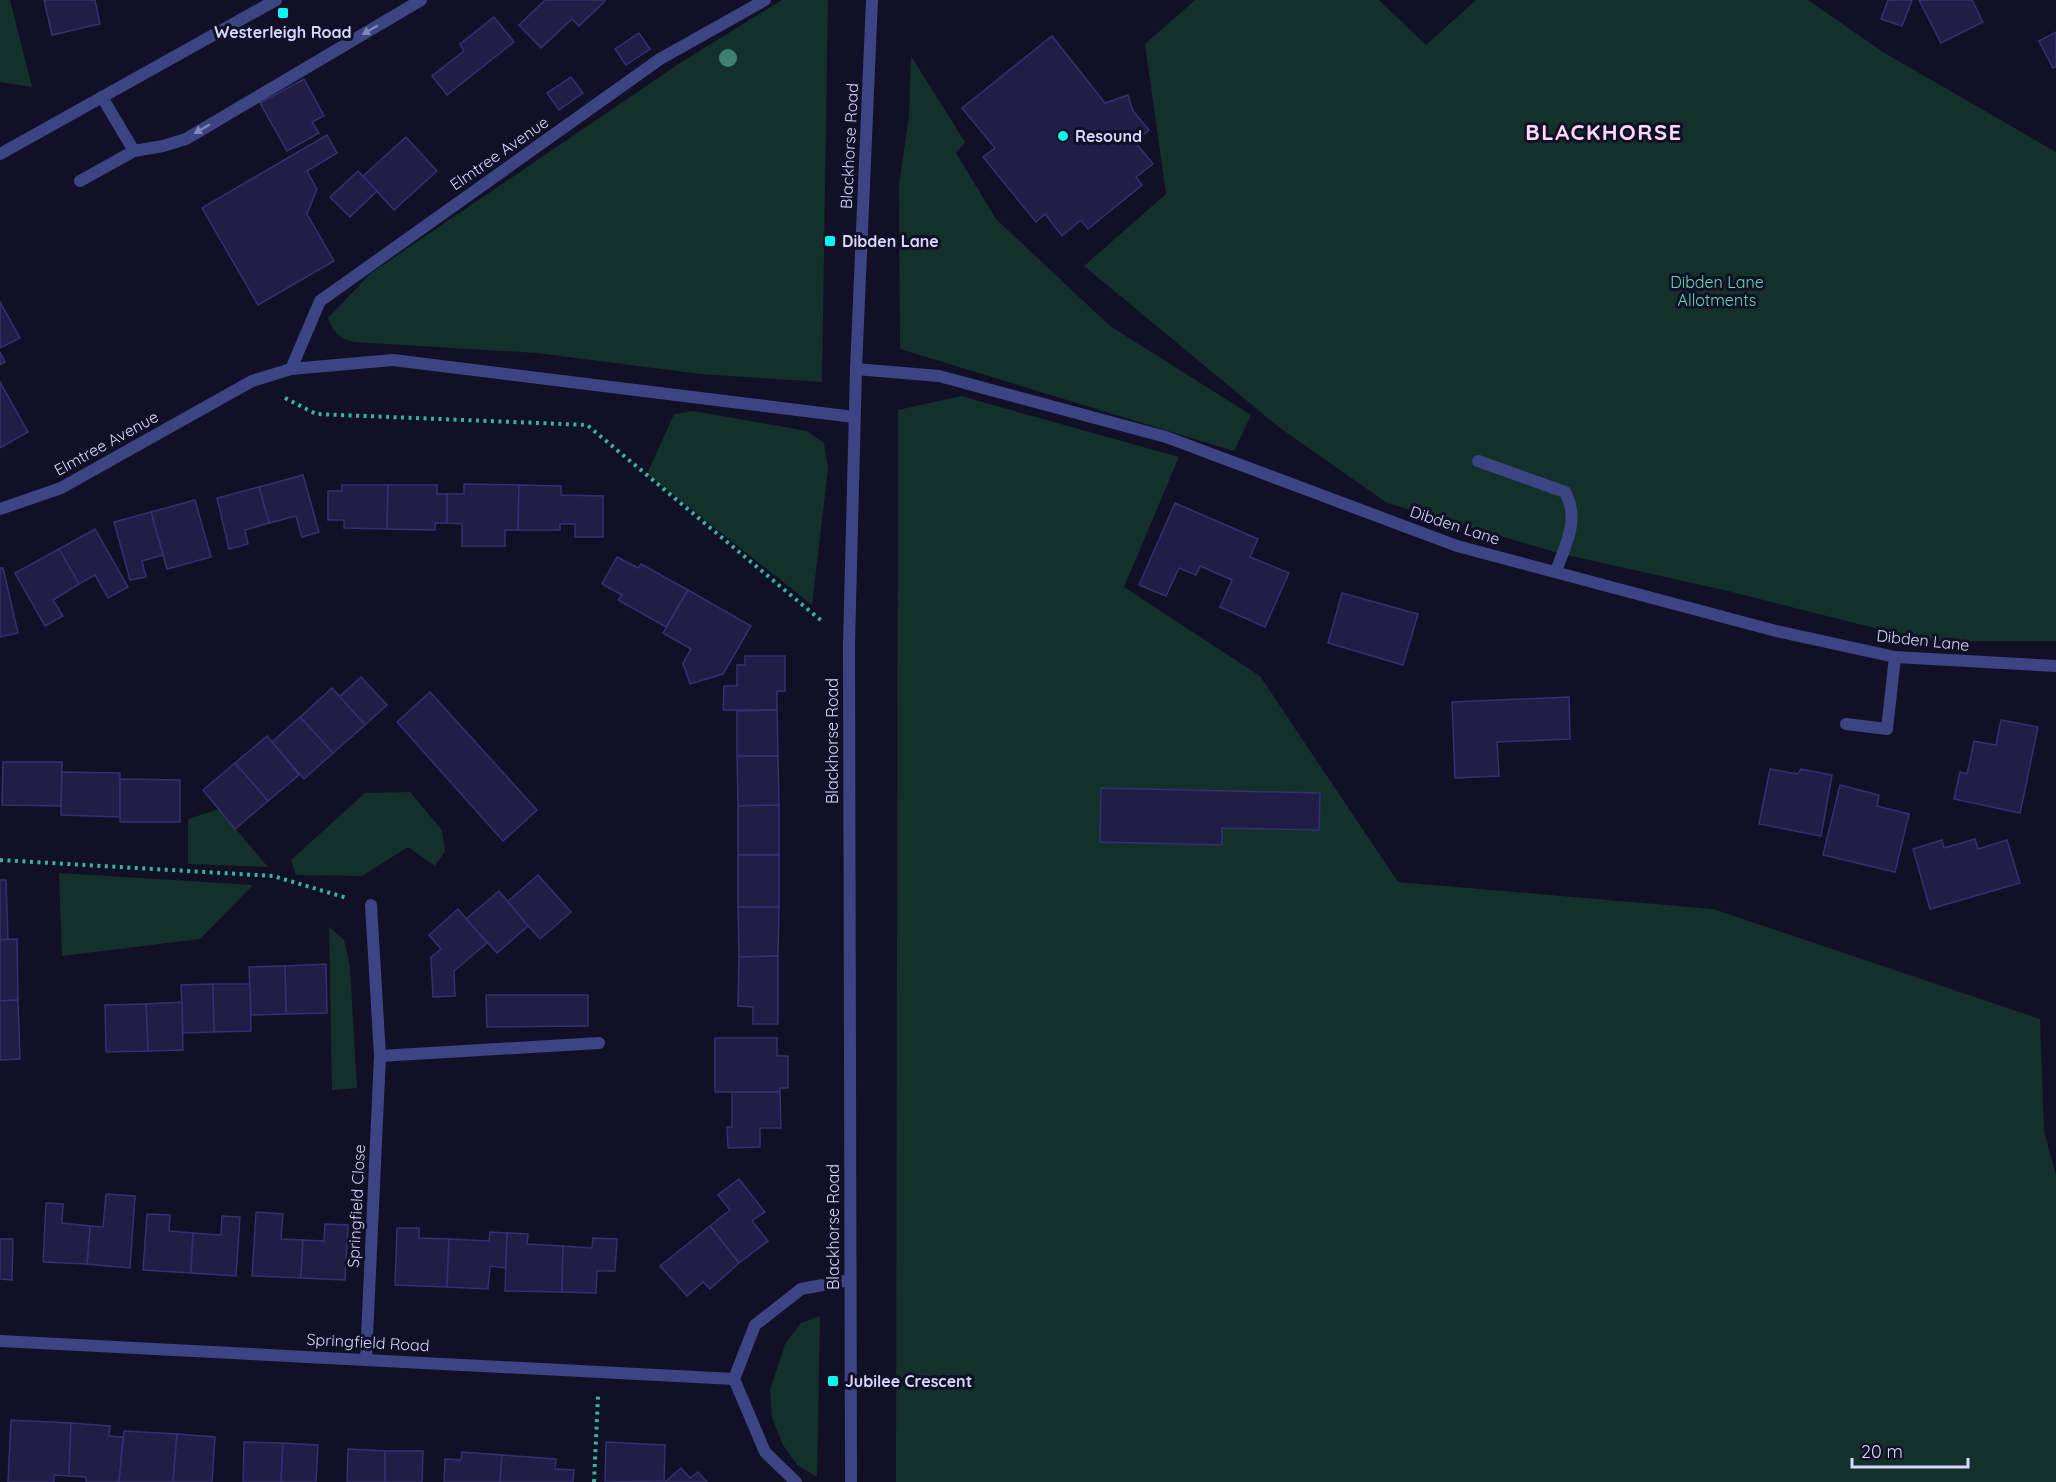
<svg xmlns="http://www.w3.org/2000/svg" width="2056" height="1482" font-family="Quicksand,sans-serif">
  <rect width="100%" height="100%" fill="#111026"/>
  <!-- green -->
  <g fill="#14302b">
    <path d="M0,0H10L32,87L0,82Z"/>
    <path d="M782,0H828L822,382L700,374L537,353L354,342C338,338 334,333 328,318L371,273L680,63Z"/>
    <path d="M1195,0H1379L1426,45L1476,0H1808L1883,52L2056,152V641H1926L1728,591L1562,554L1387,503L1280,428L1084,266L1166,194L1145,44Z"/>
    <path d="M911,56L965,142L956,153L996,219L1110,326L1251,415L1234,451L900,349L899,184L909,116Z"/>
    <path d="M961,396L1179,457L1124,587L1260,676L1398,882L1713,909L2040,1019L2044,1131L2056,1175V1482H896L898,410Z"/>
    <path d="M693,411L807,431L824,443L828,469L812,605L647,474L674,414Z"/>
    <path d="M410,792L442,830L445,851L435,866L408,847L362,876L296,875L291,860L365,793Z"/>
    <path d="M219,809L268,867L188,864V819Z"/>
    <path d="M59,873L253,885L200,939L62,956Z"/>
    <path d="M329,927L344,940L350,966L357,1088L332,1090Z"/>
    <path d="M820,1316L817,1477L797,1465L783,1445L772,1418L770,1390L785,1344L801,1323Z"/>
  </g>
  <!-- building -->
  <g fill="#201d47" stroke="#343072" stroke-width="1.5">
    <path d="M44,0H95L100,24L52,35Z"/>
    <path d="M545,0H604L605,1L579,26L572,19L541,48L519,25Z"/>
    <path d="M1888,0H1912L1902,26L1881,19Z"/>
    <path d="M1919,0H1972L1983,22L1941,43Z"/>
    <path d="M494,17L514,42L447,95L432,76L464,51L460,44Z"/>
    <path d="M2056,32V67L2053,68L2039,41Z"/>
    <path d="M639,33L650,49L626,65L615,49Z"/>
    <path d="M1052,36L1105,103L1128,95L1133,111L1149,130L1135,142L1153,164L1136,177L1142,185L1088,229L1081,220L1062,236L1045,214L1036,222L983,157L995,148L962,108Z"/>
    <path d="M571,77L583,93L559,110L547,93Z"/>
    <path d="M304,79L324,116L312,122L319,133L287,151L260,103Z"/>
    <path d="M327,135L337,153L307,171L317,189L307,214L334,261L258,305L202,208Z"/>
    <path d="M406,137L437,171L394,210L363,176Z"/>
    <path d="M358,171L377,191L350,217L330,197Z"/>
    <path d="M0,302L20,338L0,348Z"/>
    <path d="M0,352L5,362L0,365Z"/>
    <path d="M0,382L28,432L0,448Z"/>
    <path d="M303,475L319,532L302,537L296,516L269,523L259,487Z"/>
    <path d="M464,484L519,485L518,530H505V546H462V524L447,523V494H464Z"/>
    <path d="M342,485H388L387,529L344,528V520H328V491H342Z"/>
    <path d="M388,485H437V494H447V523H435V530L387,529Z"/>
    <path d="M519,485L561,486V495L603,496V537H575V524H560V530H518Z"/>
    <path d="M259,487L269,523L245,530L248,544L229,549L217,498Z"/>
    <path d="M195,500L211,557L167,569L151,512Z"/>
    <path d="M1175,503L1258,539L1250,557L1289,573L1265,627L1220,607L1232,580L1200,566L1196,575L1179,568L1166,596L1139,585Z"/>
    <path d="M151,512L163,555L142,561L146,577L130,580L114,522Z"/>
    <path d="M95,529L128,587L108,598L95,575L79,584L59,549Z"/>
    <path d="M59,549L79,584L53,600L63,616L45,626L15,573Z"/>
    <path d="M617,557L638,568L641,564L688,590L666,627L618,600L622,595L602,584Z"/>
    <path d="M0,568H3L18,633L0,637Z"/>
    <path d="M688,590L751,626L723,674L690,684L683,663L691,649L663,633Z"/>
    <path d="M1342,593L1418,614L1403,665L1328,643Z"/>
    <path d="M745,656H785V691H777V710H723L724,686H737V665H745Z"/>
    <path d="M361,677L387,705L365,725L339,697Z"/>
    <path d="M332,688L365,725L333,753L300,717Z"/>
    <path d="M430,692L537,810L503,841L397,722Z"/>
    <path d="M1569,697L1570,739L1497,742L1499,776L1455,778L1452,702Z"/>
    <path d="M777,710L778,756H737V711Z"/>
    <path d="M300,717L333,753L304,779L272,742Z"/>
    <path d="M2001,720L2038,727L2020,813L1954,799L1960,772L1967,774L1974,741L1996,745Z"/>
    <path d="M267,736L299,775L268,801L235,763Z"/>
    <path d="M737,756H778L779,805L738,806Z"/>
    <path d="M3,762H62L61,806L2,805Z"/>
    <path d="M235,763L268,801L235,829L203,790Z"/>
    <path d="M1770,769L1798,774L1801,769L1832,775L1821,836L1759,824Z"/>
    <path d="M62,772L120,773V817L61,815Z"/>
    <path d="M120,779L180,780V822H120Z"/>
    <path d="M1840,785L1879,795L1877,806L1909,814L1895,872L1823,855Z"/>
    <path d="M1101,788L1320,793L1319,830L1222,828V845L1100,842Z"/>
    <path d="M779,805V855H738V806Z"/>
    <path d="M1975,839L1978,849L2007,840L2020,883L1930,909L1913,849L1942,840L1944,848Z"/>
    <rect x="738" y="855" width="41" height="52"/>
    <path d="M538,875L571,912L540,939L507,902Z"/>
    <path d="M0,880H6L8,939L0,940Z"/>
    <path d="M499,891L528,926L497,953L466,919Z"/>
    <path d="M738,907H779L778,956L739,957Z"/>
    <path d="M458,909L487,943L454,971L455,996L433,997L431,957L441,949L429,935Z"/>
    <path d="M17,939L18,1000L0,1001V940Z"/>
    <path d="M778,956V1024H753V1007L738,1006L739,957Z"/>
    <path d="M326,964L327,1013L286,1014L285,966Z"/>
    <path d="M285,966L286,1014L251,1015L249,967Z"/>
    <path d="M213,984L214,1032L183,1033L181,985Z"/>
    <path d="M213,984H250L251,1031L214,1032Z"/>
    <path d="M486,995H588V1026L487,1027Z"/>
    <path d="M18,1000L20,1059L0,1060V1001Z"/>
    <path d="M182,1002L183,1050L148,1051L146,1004Z"/>
    <path d="M146,1004L148,1051L106,1052L105,1005Z"/>
    <path d="M715,1038H777V1056H788V1088H780V1092H715Z"/>
    <path d="M732,1092H780L781,1128H760V1147L728,1148L727,1127H732Z"/>
    <path d="M739,1179L765,1212L752,1221L768,1241L739,1263L710,1226L730,1210L718,1195Z"/>
    <path d="M106,1194L135,1196L130,1268L87,1264L90,1226L103,1227Z"/>
    <path d="M46,1203L63,1204L62,1223L90,1226L87,1264L43,1262Z"/>
    <path d="M256,1212L283,1214L281,1239L303,1240L301,1278L252,1276Z"/>
    <path d="M147,1214L170,1215L169,1231L193,1233L191,1273L143,1270Z"/>
    <path d="M222,1216L240,1217L236,1276L191,1273L193,1233L221,1235Z"/>
    <path d="M325,1224L348,1225L345,1280L301,1278L303,1240L324,1241Z"/>
    <path d="M710,1226L739,1263L710,1289L703,1282L687,1296L660,1266Z"/>
    <path d="M397,1228H419V1238L449,1239L447,1287L395,1285Z"/>
    <path d="M490,1232L507,1233L506,1268L490,1266L488,1289L447,1287L449,1239L489,1241Z"/>
    <path d="M507,1233L528,1234L527,1244L563,1246L562,1292L505,1291Z"/>
    <path d="M593,1238L617,1239L615,1271H597L596,1293L562,1292L563,1246L592,1248Z"/>
    <path d="M0,1239H13L12,1280L0,1279Z"/>
    <path d="M11,1420L71,1423L69,1476L54,1475V1482H8Z"/>
    <path d="M71,1423L110,1426L109,1436L123,1437L119,1482H86V1477L69,1476Z"/>
    <path d="M124,1431L177,1434L173,1482H119Z"/>
    <path d="M177,1434L215,1437L212,1482H173Z"/>
    <path d="M244,1442L283,1443L281,1482H243Z"/>
    <path d="M606,1442L665,1445L664,1481L605,1482Z"/>
    <path d="M283,1443L318,1445L316,1482H281Z"/>
    <path d="M348,1449L385,1451V1482H347Z"/>
    <path d="M385,1451H423L422,1482H385Z"/>
    <path d="M462,1452L502,1455L500,1482H444L445,1459L461,1460Z"/>
    <path d="M502,1455L556,1459L555,1469L574,1470L573,1482H500Z"/>
    <path d="M681,1468L690,1478L698,1472L707,1482H665Z"/>
  </g>
  <g fill="none" stroke-linecap="round" stroke-linejoin="round">
    <!-- path -->
    <g stroke="#34b59c" stroke-width="4" stroke-dasharray="3 4.5" stroke-linecap="butt">
      <path d="M285,398L316,414L587,425L823,622"/>
      <path d="M0,860L273,876L347,898"/>
      <path d="M594,1482L598,1396"/>
    </g>
    <!-- service -->
    <g stroke="#3d4484" stroke-width="12">
      <path d="M102,97L134,151"/>
      <path d="M80,181L134,151L163,146L186,139L421,0"/>
      <path d="M291,369L320,301L660,59L765,0"/>
      <path d="M1478,461L1565,492C1580,519 1566,544 1556,571"/>
    </g>
    <!-- minor -->
    <g stroke="#3d4484" stroke-width="12">
      <path d="M856,369L939,376L1166,437L1457,546L1776,631L1895,657L2056,666"/>
      <path d="M0,509L61,488L252,381L291,369L393,360L854,417"/>
      <path d="M1846,724L1887,729L1895,657"/>
      <path d="M380,1056L599,1043"/>
      <path d="M0,1341L734,1379"/>
      <path d="M366,1358L380,1056L371,905"/>
      <path d="M796,1482L765,1452L734,1379L755,1325L801,1289L850,1280"/>
      <path d="M851,1482L849,644L856,369L872,0"/>
    </g>
    <!-- tertiary -->
    <path stroke="#3d4484" stroke-width="12" d="M0,154L276,0"/>
  </g>
  <!-- trees -->
  <circle fill="#3f8071" cx="728" cy="58" r="9"/>
  <!-- one-way arrows -->
  <defs><path id="oneway-solid" d="M-6-.8H1V-3.2L6.5 0L1 3.2V.8H-6Z" transform="scale(1.5)"/></defs>
  <g fill="#8287bb">
    <use href="#oneway-solid" transform="translate(370 30) rotate(150)"/>
    <use href="#oneway-solid" transform="translate(202 129) rotate(150)"/>
  </g>
  <!-- markers -->
  <g fill="#0af6ee" stroke="#111026" stroke-width="2">
    <rect x="277" y="7" width="12" height="12" rx="3"/>
    <circle cx="1063" cy="136" r="6"/>
    <rect x="824" y="235" width="12" height="12" rx="3"/>
    <rect x="827" y="1375" width="12" height="12" rx="3"/>
  </g>
  <g text-anchor="middle" stroke-width="6" stroke-linejoin="round" paint-order="stroke">
    <!-- poi labels -->
    <g font-size="16" font-weight="bold" fill="#d7d8fe" stroke="#111026" text-anchor="start">
      <text x="283" y="38" text-anchor="middle">Westerleigh Road</text>
      <text x="1075" y="142">Resound</text>
      <text x="842" y="247">Dibden Lane</text>
      <text x="845" y="1387">Jubilee Crescent</text>
    </g>
    <!-- street labels -->
    <g font-size="16" fill="#d7d8fe" stroke="#111026">
      <text transform="translate(849 146) rotate(-87)" y="6">Blackhorse Road</text>
      <text transform="translate(499 153) rotate(-35)" y="6">Elmtree Avenue</text>
      <text transform="translate(106 443) rotate(-29)" y="6">Elmtree Avenue</text>
      <text transform="translate(1455 525) rotate(18)" y="6">Dibden Lane</text>
      <text transform="translate(1923 640) rotate(6)" y="6">Dibden Lane</text>
      <text transform="translate(832 741) rotate(-90)" y="6">Blackhorse Road</text>
      <text transform="translate(356 1206) rotate(-87)" y="6">Springfield Close</text>
      <text transform="translate(833 1227) rotate(-90)" y="6">Blackhorse Road</text>
      <text transform="translate(368 1342) rotate(3)" y="6">Springfield Road</text>
    </g>
    <!-- park labels -->
    <g font-size="16" fill="#65dcae" stroke="#111026">
      <text x="1717" y="288">Dibden Lane<tspan x="1717" dy="18">Allotments</tspan></text>
    </g>
    <!-- district labels -->
    <g font-size="22" font-weight="bold" letter-spacing="1.5" fill="#fed9f5" stroke="#111026">
      <text x="1604" y="140">BLACKHORSE</text>
    </g>
  </g>
  <!-- scale -->
  <path d="M1852 1458v9h116v-9" fill="none" stroke="#d7d8fe" stroke-width="3"/>
  <text x="1861" y="1458" font-size="18" fill="#d7d8fe" stroke="#111026" stroke-width="4.5" paint-order="stroke">20 m</text>
</svg>
